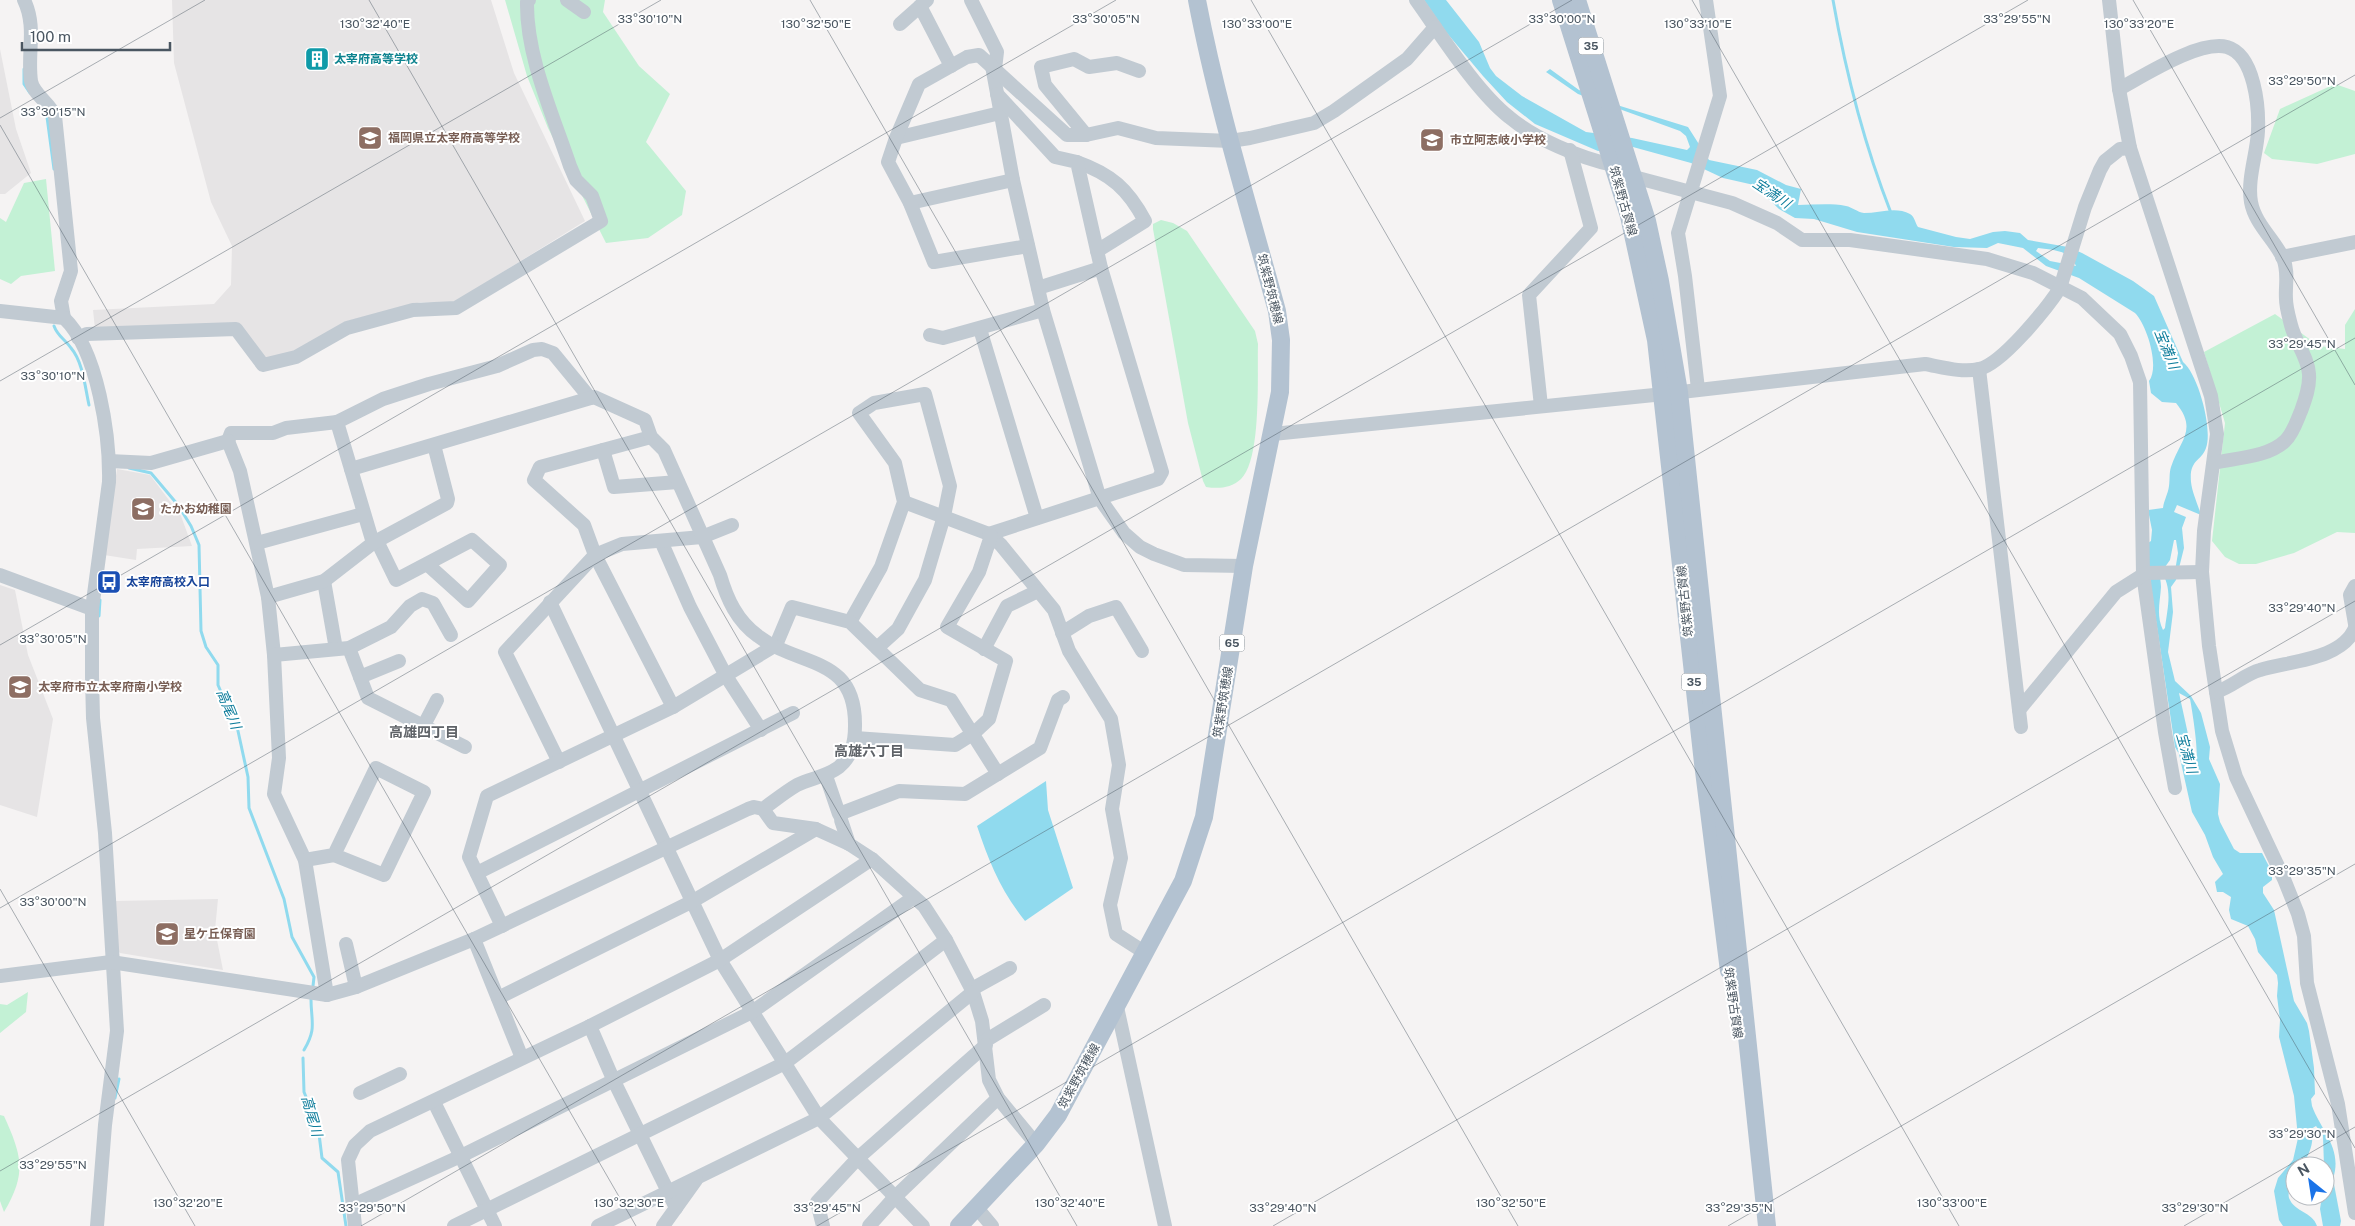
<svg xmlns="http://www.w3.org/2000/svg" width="2355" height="1226" font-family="'Public Sans','Noto Sans JP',sans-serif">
  <rect width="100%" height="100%" fill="#f5f3f3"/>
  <!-- education -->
  <g fill="#e6e4e5">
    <path d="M172,0H491L514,73L585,221L453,303L421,302L344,322L300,352L265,361L238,323L95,329L93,310L214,304L231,285L232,246L211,202L174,63Z"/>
    <path d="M0,49L16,129L31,173L5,194H0Z"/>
    <path d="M117,469L150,475L181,516L192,546L137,549L136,560L104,555Z"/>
    <path d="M0,585L15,590L28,655L53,719L37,817L0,805Z"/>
    <path d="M218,899L215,930L223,970L120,953L118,951L115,901Z"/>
  </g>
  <!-- green -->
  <g fill="#c3f1d5">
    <path d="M505,0H605L603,12L639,66L670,94L646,142L686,191L682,215L648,238L606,243L548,128L527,76Z"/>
    <path d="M2335,84L2355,91V154L2317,164L2272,159L2264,153L2280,109Z"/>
    <path d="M46,179L55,271L21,276L11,284L0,279V218L6,222L24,183Z"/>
    <path d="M1161,220L1173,223L1187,231L1255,331L1258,344C1257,373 1262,459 1241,479C1231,488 1219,489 1206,487L1203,481L1188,423L1153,229V224Z"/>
    <path d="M2355,309V533L2337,532L2294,553L2256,564H2239L2225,557L2212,541L2225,423L2204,352L2275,314L2319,346L2345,349V325Z"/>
    <path d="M28,992L26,1012L0,1033V1004L7,1005Z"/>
    <path d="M0,1115L4,1116C22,1156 27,1173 4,1212L0,1201Z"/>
  </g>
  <!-- water -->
  <g fill="#90daee" fill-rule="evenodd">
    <path d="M1424,0H1446L1479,42L1490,68L1496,76L1522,96L1586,132L1632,138L1687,150L1690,147L1686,136L1680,131L1578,94L1546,72L1550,69L1579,90L1617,105L1688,127L1709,160L1757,170L1786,185L1801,189L1798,205C1814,205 1830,203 1846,206C1852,207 1857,212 1864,213C1879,213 1896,206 1910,214C1915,217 1915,223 1918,227L1956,237L1970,239L1993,232L2005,231L2020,233L2028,240L2068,247L2082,253L2133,281L2154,296L2183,362C2198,374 2213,429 2206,448C2201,462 2189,459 2191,482C2192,492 2198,505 2201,515L2177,505L2174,512L2186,517L2182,528L2184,548L2176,580L2171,587L2173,612L2168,652L2175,681L2191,696L2201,713L2210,747L2209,759L2220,784L2218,814L2220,822L2234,849L2240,853H2262L2272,872V880L2263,887V893L2274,910L2294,1001L2307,1023L2309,1031L2314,1068L2315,1094L2311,1099L2312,1106C2321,1131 2343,1148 2333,1179L2341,1221L2340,1226H2323L2320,1209L2322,1196H2325L2323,1136L2316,1126L2311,1129C2315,1143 2309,1154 2302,1166H2295C2295,1170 2296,1175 2295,1178C2293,1185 2287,1190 2289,1198C2295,1213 2312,1211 2317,1226H2283L2279,1220L2274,1191L2278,1178L2293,1160L2298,1138L2294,1096L2279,1037L2280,1020L2277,996L2278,983L2277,975L2258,952L2255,939L2248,926L2231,919L2229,910L2231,897L2223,892H2217L2215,882L2223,874L2213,857L2205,835L2192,812L2179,754L2175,747L2151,587V567L2149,566L2148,543L2151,541L2152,530L2148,510L2163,508C2164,500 2168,494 2169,486C2170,480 2169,473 2171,467C2180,440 2198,430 2176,403L2162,402L2151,393L2149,381C2160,367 2147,325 2135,313L2079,278L2046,266L2023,248L1998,243L1987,248L1954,247L1857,232L1814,219L1795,218L1779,209L1754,185L1723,178L1691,163L1633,147L1598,151L1535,124L1507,102L1483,76L1446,32ZM2038,248C2053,250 2070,250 2076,266L2050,261L2036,251ZM2174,540H2176L2178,553L2174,577L2165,567L2170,560ZM2160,568C2173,590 2168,604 2165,628L2163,630C2156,615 2160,603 2161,587C2161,580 2159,576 2160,568ZM2179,693L2190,699C2192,709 2199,753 2196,759L2193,757Z"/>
    <path d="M1046,781L1048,810L1073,888L1025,921C1001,891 989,862 977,826Z"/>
  </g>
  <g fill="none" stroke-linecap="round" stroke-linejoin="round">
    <!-- stream -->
    <g stroke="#90daee" stroke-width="3">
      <path d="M1833,0C1846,74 1864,144 1891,213"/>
      <path d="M24,69V84L30,93"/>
      <path d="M42,107L47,117L54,169"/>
      <path d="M54,326C58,337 65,339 71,348C83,362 85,387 89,405"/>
      <path d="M129,468L151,473L178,505L191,526L199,545L201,631L206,647L218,665V685L238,731L248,777L249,808L284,899L292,937L314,977L313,986"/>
      <path d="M99,616L100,600"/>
      <path d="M304,1050C317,1028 311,1022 311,999"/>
      <path d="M303,1058L304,1092L318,1126L322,1158L338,1172L346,1226"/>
      <path d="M115,1098L119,1079"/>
    </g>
    <!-- minor -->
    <g stroke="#c1cad2" stroke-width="14">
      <path d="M24,0C37,27 27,53 31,81C33,94 50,103 55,116L71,271L61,301L64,318"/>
      <path d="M567,0L584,12"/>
      <path d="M971,0L997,52L995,69"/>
      <path d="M1416,0C1441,35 1476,91 1509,117C1535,139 1580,158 1613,165"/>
      <path d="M2109,0L2119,89L2130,148L2211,396L2217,434L2204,531L2202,572L2209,646L2222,731L2236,777L2284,879L2298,914L2304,936L2307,983L2338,1104L2355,1213"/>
      <path d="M920,6L951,66"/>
      <path d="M900,24L927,0"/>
      <path d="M992,66L1013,180L1043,310L1100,499L1124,533L1140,547L1154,554L1184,565L1244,566"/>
      <path d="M2119,89C2145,75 2199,40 2227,47C2255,55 2259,108 2258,131C2257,154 2247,179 2251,202C2255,224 2274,239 2283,258C2289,272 2285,285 2286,299C2286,307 2289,317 2291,325C2295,342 2308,357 2309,374C2310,387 2305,400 2301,411C2297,420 2293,434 2285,441C2269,457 2235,458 2214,463"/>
      <path d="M1086,135L1045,85L1041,67L1074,59L1089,67L1117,63L1139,71"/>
      <path d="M896,138L1000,113"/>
      <path d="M1077,162C1111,174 1128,189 1145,221L1097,251"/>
      <path d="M1634,177L1732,203L1777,223L1802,240H1850L1987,259L2033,273L2082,298L2120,334L2131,356L2140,382L2143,574L2165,732L2175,788"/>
      <path d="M910,203L1013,180"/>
      <path d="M1028,246L934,262L910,203L888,162L896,138L919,84L967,57L979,55L1067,135H1086L1118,128L1156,138L1230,141L1250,138L1314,123L1334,111L1407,59L1435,27"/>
      <path d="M2282,257L2355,242"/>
      <path d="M1038,288L1101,268"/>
      <path d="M0,311L64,318C98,350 110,437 109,482L92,609V677L93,718L105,833L117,1031L105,1125L97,1226"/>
      <path d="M980,329L1037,518"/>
      <path d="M930,335L943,338L1043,310"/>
      <path d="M78,338L87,334L236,329L263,365L296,357L347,328L413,310L456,308L601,221L592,196L576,180L570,166C553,115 526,56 527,2L529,0"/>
      <path d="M1979,369L2021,727"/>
      <path d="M1698,389L1685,276L1678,233L1720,96L1706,0"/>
      <path d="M1541,406L1529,295L1591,228L1570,150"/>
      <path d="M1273,434L1664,394L1925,364C1942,367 1962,373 1979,369C2002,364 2047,308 2060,288L2085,207L2100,170L2105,161L2120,149L2130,148"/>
      <path d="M651,437L540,467L534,480L584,525L595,555L673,707"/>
      <path d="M228,441L231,433H273L286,428L337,422"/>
      <path d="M603,450L614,487L678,482"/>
      <path d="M109,461L151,463L228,441L240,471L268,597L274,655L279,758L274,794L305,860L327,995"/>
      <path d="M904,502L989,534L1001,545L1054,610L1069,651L1111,719L1119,765L1112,809L1121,858L1110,905L1116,934L1144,952"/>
      <path d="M989,534L1158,479L1162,472L1101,268L1077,162L1055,157L997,94"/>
      <path d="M377,541L396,580L472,540L500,565L468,601L427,564"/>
      <path d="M661,541L690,607L726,676L761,730"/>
      <path d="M257,543L363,514"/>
      <path d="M373,543L337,422L383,399L429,384L497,366L533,350L542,349L553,353L590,398"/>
      <path d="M0,575L92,609"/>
      <path d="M324,581L336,649"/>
      <path d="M2355,586L2350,595L2355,624"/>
      <path d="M268,597L324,581L373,543L447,503L448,499L434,445"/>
      <path d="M550,602L720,960L819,1118L923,1226"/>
      <path d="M850,622L881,567L904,502L895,463L859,413L874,403L925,394L950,486L944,516L925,580L898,629L877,648"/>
      <path d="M1062,633L1089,616L1116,607L1142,651"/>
      <path d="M349,648L368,698L465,747"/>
      <path d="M984,649L1007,606L1038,591"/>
      <path d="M274,655L349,648L391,627L410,606L422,599L433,603L451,635"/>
      <path d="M360,677L399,661"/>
      <path d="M2216,692C2232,687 2245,674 2260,670C2289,661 2342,660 2355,628"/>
      <path d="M2019,710L2116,592L2146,573L2202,572"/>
      <path d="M424,725L437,700"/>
      <path d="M855,738L955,745L974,733L989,719L1006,661L947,627L979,572L991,536"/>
      <path d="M559,762L505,652L595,555L622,544L702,537L732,525"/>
      <path d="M826,776L839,814L899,791L965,794L1040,748L1058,700L1063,697"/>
      <path d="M763,809L773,823L816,829L849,844L872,859L924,906L946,940L973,992L982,1021L989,1080L998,1098L1036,1144"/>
      <path d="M841,820L849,844"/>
      <path d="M305,860L334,855L384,875L424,792L376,768L334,855"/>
      <path d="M477,873L793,713"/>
      <path d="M502,926L469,857L487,796L673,707L776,645L792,607L850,622L920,690L951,700L998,774"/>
      <path d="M474,939L522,1058"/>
      <path d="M346,944L356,987"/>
      <path d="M0,976L111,962L327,995L356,987L474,939L748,809L754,807L763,809C774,801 785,792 797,785C811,778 826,777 839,767C852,756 855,742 855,726C856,655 800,668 758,636C737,621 727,599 720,575L664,450L651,437L645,420L594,397L351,469"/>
      <path d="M972,989L1010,968"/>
      <path d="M498,998L693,901L816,829"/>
      <path d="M1117,1007L1165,1226"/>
      <path d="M590,1026L613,1079L676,1208"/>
      <path d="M985,1041L1044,1005"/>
      <path d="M360,1093L400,1074"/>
      <path d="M434,1102L495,1226"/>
      <path d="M353,1205L461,1156L752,1012L914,897"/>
      <path d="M977,1208L992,1226"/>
      <path d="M355,1226L348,1160L355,1145L370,1131L590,1026L720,960L872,859"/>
      <path d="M454,1226L785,1063L946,940"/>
      <path d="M598,1226L819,1118L973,992"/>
      <path d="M663,1226L696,1180"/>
      <path d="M823,1226L817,1202L858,1158L986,1045"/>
      <path d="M869,1226L895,1197L998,1098"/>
    </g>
    <!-- major -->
    <g stroke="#b3c2d1" stroke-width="18">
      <path d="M1561,0L1629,216L1656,340L1703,763L1729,971"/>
      <path d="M1577,0L1647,221L1660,281L1679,392L1767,1226"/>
      <path d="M959,1226L1036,1144L1058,1115L1183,881L1204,817L1244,566L1280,392L1281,340L1277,311C1249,208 1217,105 1197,0"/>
    </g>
  </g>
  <!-- ticks -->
  <path fill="none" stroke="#4a5661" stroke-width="1" stroke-opacity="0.45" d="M369,0L1077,1226M810,0L1518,1226M1251,0L1959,1226M1692,0L2355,1148M2133,0L2355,385M0,118L205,0M0,125L636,1226M0,381L661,0M0,645L1116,0M0,889L195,1226M0,908L1572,0M0,1171L2028,0M361,1226L2355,75M817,1226L2355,338M1273,1226L2355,601M1728,1226L2355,864M2184,1226L2355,1127"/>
  <!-- icons -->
  <defs>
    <symbol id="building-square" viewBox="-11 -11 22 22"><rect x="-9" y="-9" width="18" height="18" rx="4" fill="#0f9aa8" stroke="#fff"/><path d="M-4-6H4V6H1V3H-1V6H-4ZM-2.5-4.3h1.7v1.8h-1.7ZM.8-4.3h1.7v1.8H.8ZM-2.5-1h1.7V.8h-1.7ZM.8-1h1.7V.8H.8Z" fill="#fff"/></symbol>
    <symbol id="school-square" viewBox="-11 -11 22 22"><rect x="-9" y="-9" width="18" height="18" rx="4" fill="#8d6e63" stroke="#fff"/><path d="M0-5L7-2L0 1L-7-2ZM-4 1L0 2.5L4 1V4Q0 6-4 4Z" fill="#fff"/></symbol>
    <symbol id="bus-square" viewBox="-11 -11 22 22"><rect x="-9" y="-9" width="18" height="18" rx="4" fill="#1a4fb4" stroke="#fff"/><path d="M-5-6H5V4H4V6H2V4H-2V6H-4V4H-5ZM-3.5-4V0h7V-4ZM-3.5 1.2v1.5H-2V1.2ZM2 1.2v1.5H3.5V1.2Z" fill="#fff"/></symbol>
  </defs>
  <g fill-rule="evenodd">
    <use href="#building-square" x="303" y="45" width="28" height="28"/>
    <use href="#school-square" x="356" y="124" width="28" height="28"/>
    <use href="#school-square" x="1418" y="126" width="28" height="28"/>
    <use href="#school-square" x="129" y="495" width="28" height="28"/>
    <use href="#bus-square" x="95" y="568" width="28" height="28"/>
    <use href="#school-square" x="6" y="673" width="28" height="28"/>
    <use href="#school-square" x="153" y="920" width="28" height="28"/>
  </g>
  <g text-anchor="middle" stroke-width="4" stroke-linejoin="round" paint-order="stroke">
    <!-- shield labels -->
    <g fill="#fff" stroke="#808990" stroke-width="1">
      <rect x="1578.5" y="37.5" width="25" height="17" rx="4"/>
      <rect x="1219.5" y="634.5" width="25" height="17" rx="4"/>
      <rect x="1681.5" y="673.5" width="25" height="17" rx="4"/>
    </g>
    <g font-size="11" font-weight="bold" fill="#4a5661">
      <text x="1591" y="50">35</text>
      <text x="1232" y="647">65</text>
      <text x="1694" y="686">35</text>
    </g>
    <!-- culture labels -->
    <g font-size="12" font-weight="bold" fill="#0d838f" stroke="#fff" text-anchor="start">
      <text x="334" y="63">太宰府高等学校</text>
    </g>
    <!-- education labels -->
    <g font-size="12" font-weight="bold" fill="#785e54" stroke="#fff" text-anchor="start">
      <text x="388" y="142">福岡県立太宰府高等学校</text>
      <text x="1450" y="144">市立阿志岐小学校</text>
      <text x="160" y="513">たかお幼稚園</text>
      <text x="38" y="691">太宰府市立太宰府南小学校</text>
      <text x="184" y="938">星ケ丘保育園</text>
    </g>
    <!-- street labels -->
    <g font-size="12" fill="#4a5661" stroke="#fff">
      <text transform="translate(1623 201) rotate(74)" y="4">筑紫野古賀線</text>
      <text transform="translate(1270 289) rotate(76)" y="4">筑紫野筑穂線</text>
      <text transform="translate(1685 601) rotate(-96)" y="4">筑紫野古賀線</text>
      <text transform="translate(1223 702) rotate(-81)" y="4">筑紫野筑穂線</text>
      <text transform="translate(1733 1003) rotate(82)" y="4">筑紫野古賀線</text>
      <text transform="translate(1079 1076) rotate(-61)" y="4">筑紫野筑穂線</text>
    </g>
    <!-- transit labels -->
    <g font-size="12" font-weight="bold" fill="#164399" stroke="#fff" text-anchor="start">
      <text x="126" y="586">太宰府高校入口</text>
    </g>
    <!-- water labels -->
    <g font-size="14" font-style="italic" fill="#0c7c9b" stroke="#fff">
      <text transform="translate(1772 193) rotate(34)" y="5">宝満川</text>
      <text transform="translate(2167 349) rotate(68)" y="5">宝満川</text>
      <text transform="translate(229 709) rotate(68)" y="5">高尾川</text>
      <text transform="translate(2187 753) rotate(74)" y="5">宝満川</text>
      <text transform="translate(312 1116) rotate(74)" y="5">高尾川</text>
    </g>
    <!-- neighbourhood labels -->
    <g font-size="14" font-weight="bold" fill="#5f6368" stroke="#fff">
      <text x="424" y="737">高雄四丁目</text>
      <text x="869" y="756">高雄六丁目</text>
    </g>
  </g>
  <g font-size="12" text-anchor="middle" fill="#4a5661" stroke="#fff" stroke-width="4" stroke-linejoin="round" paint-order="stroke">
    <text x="650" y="23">33°30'10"N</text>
    <text x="1106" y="23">33°30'05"N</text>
    <text x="1562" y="23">33°30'00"N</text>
    <text x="2017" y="23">33°29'55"N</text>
    <text x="2139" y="28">130°33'20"E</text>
    <text x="375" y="28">130°32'40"E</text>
    <text x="816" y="28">130°32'50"E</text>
    <text x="1257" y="28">130°33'00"E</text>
    <text x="1698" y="28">130°33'10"E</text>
    <text x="2302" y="85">33°29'50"N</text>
    <text x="53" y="116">33°30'15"N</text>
    <text x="2302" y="348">33°29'45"N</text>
    <text x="53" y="380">33°30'10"N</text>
    <text x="2302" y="612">33°29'40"N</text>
    <text x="53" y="643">33°30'05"N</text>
    <text x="2302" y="875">33°29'35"N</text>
    <text x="53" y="906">33°30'00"N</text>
    <text x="2302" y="1138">33°29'30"N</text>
    <text x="53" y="1169">33°29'55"N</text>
    <text x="188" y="1207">130°32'20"E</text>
    <text x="629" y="1207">130°32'30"E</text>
    <text x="1070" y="1207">130°32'40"E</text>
    <text x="1511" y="1207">130°32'50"E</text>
    <text x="1952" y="1207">130°33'00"E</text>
    <text x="372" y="1212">33°29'50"N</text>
    <text x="827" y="1212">33°29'45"N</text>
    <text x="1283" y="1212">33°29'40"N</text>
    <text x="1739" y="1212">33°29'35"N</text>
    <text x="2195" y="1212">33°29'30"N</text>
  </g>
  <!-- north arrow -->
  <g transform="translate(2310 1181) rotate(330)"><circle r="24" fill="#ffffff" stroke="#b7bbc0"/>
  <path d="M0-4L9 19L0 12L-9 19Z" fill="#1a73e8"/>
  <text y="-8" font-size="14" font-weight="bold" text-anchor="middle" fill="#4a5661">N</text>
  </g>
  <!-- scale -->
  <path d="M22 42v8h148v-8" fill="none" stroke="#4a5661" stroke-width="2.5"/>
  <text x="30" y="42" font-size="15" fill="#4a5661" stroke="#ffffff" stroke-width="4" paint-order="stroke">100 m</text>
</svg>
